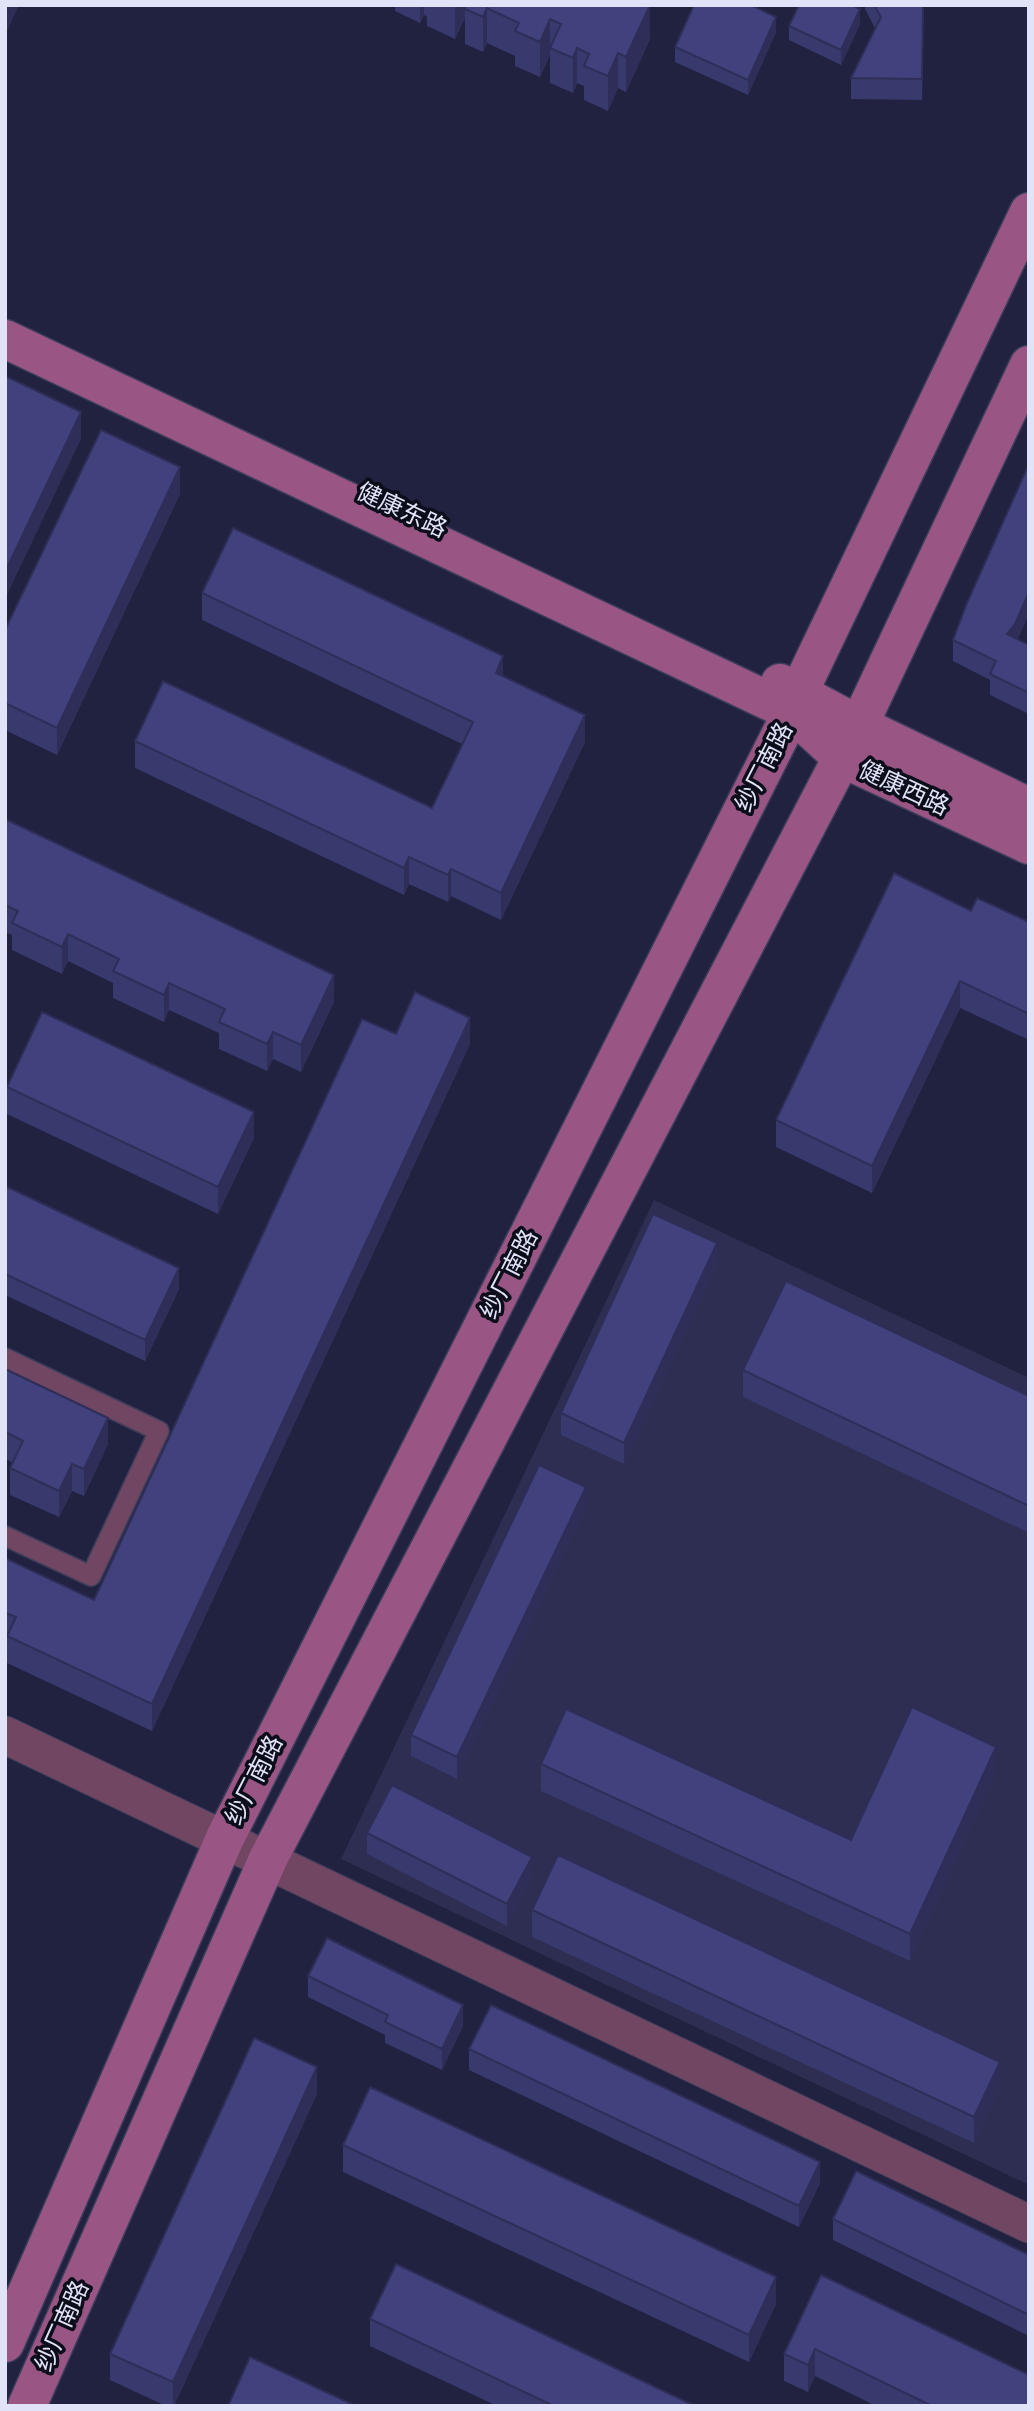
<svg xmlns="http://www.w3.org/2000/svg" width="1034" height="2411" font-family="Manrope,'Noto Sans SC',sans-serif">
  <rect width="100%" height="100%" fill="#202240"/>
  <!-- built -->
  <path fill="#2d2e51" d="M654,1200L1029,1378V2185L341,1859Z"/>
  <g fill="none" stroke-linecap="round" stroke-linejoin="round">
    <defs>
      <path id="lane" d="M5,1358L159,1431L91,1576L5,1536"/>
      <path id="street" d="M5,1735L1029,2224"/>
      <g id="secondary">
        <path d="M5,339L792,712L842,758L1029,845"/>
        <path d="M780,683L859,725L1029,807"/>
        <path d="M5,2343L225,1838L792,712L799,692L1029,212"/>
        <path d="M27,2406L268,1859L859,725L1029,365"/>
      </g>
    </defs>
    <!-- lane casing -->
    <use href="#lane" stroke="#3b3d5a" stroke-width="22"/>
    <!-- street casing -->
    <use href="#street" stroke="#3b3d5a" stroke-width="39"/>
    <!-- secondary casing -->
    <use href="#secondary" stroke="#3b3d5a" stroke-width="41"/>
    <!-- lane -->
    <use href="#lane" stroke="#704662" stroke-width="19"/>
    <!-- street -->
    <use href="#street" stroke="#704662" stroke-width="37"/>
    <!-- secondary -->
    <use href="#secondary" stroke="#995684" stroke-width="38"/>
  </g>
  <!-- wall -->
  <g fill="#38396c">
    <path d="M395,5H650V39L626,92L618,88L608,111L584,100V86L577,83L573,93L550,83V55L540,77L515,66V56L487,43L483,52L465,44V18L455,39L427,26V17L424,15L420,23L395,11Z"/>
    <path d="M865,5H924L922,100L851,99V78L875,28L865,9Z"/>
    <path d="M860,24L841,65L789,40V26Z"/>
    <path d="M776,32L748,95L675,62V47Z"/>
    <path d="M1029,464V614L1017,639L1029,645V714L990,695V680L953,661V640Z"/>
    <path d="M180,494L57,755L5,730V630Z"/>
    <path d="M202,593L503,677L585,742L501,920L451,896L448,902L409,884L404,895L135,768V741L432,808L462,744L202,620Z"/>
    <path d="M5,819L334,1002L301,1072L273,1059L267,1071L219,1049V1033L169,1010L164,1022L113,998V983L68,961L62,974L12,950V935L5,932Z"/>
    <path d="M971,911L1029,922V1040L960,1008L872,1193L776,1147V1120Z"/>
    <path d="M396,1034L470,1044L152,1731L7,1663V1640H6L5,1641V1558L94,1600Z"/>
    <path d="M7,1087L254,1138L218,1214L7,1114Z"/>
    <path d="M5,1186L179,1289L145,1361L5,1295Z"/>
    <path d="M717,1265L624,1464L561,1435V1413Z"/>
    <path d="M5,1369L108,1444L84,1496L72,1491L59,1517L10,1495V1468L13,1463L6,1459Z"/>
    <path d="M743,1370L1029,1396V1533L743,1397Z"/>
    <path d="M586,1508L457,1779L411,1756V1735Z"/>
    <path d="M541,1764L851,1840L996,1773L910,1961L541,1791Z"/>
    <path d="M367,1833L532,1878L507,1926L367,1854Z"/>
    <path d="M532,1910L1000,2089L974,2143L532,1937Z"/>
    <path d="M308,1976L463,2026L442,2070L385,2043V2035L308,1997Z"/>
    <path d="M469,2049L820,2183L799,2227L469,2070Z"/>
    <path d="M317,2094L174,2406H166L110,2380V2354Z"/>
    <path d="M343,2145L776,2304L749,2362L343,2172Z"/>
    <path d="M833,2219L1029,2255V2336L833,2240Z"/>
    <path d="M821,2275L1029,2406H876L815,2376L808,2392L784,2381V2354Z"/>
    <path d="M370,2319L695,2406H497L370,2346Z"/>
  </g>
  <!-- shaded-wall -->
  <g fill="#2e2e58">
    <path d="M5,5H19L5,36Z"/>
    <path d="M420,5H424V15L420,23Z"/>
    <path d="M455,5H465V18L455,39Z"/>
    <path d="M650,5V39L626,92V57Z"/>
    <path d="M487,8V43L483,52V17Z"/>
    <path d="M860,9V24L841,65V50Z"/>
    <path d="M776,17V32L748,95V80Z"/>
    <path d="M550,19V55L540,77V42Z"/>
    <path d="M577,48V83L573,93V58Z"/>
    <path d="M618,53V88L608,111V76Z"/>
    <path d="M81,412V439L5,599V572Z"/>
    <path d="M180,467V494L57,755V728Z"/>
    <path d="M1029,592V614L1015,646L1007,634Z"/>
    <path d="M503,656V683L496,673Z"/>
    <path d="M585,715V742L501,920V893Z"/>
    <path d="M409,857V884L404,895V868Z"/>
    <path d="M451,869V896L448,902V875Z"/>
    <path d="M68,934V961L62,974V947Z"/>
    <path d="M334,975V1002L301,1072V1045Z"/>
    <path d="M960,981V1008L872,1193V1166Z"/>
    <path d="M169,983V1010L164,1022V995Z"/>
    <path d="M470,1018V1044L152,1731V1704Z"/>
    <path d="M273,1032V1059L267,1071V1044Z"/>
    <path d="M254,1112V1138L218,1214V1187Z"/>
    <path d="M717,1243V1265L624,1464V1443Z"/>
    <path d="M179,1268V1289L145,1361V1340Z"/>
    <path d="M108,1418V1444L84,1496V1469Z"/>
    <path d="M6,1432V1459L5,1461V1434Z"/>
    <path d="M72,1464V1491L59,1517V1491Z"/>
    <path d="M586,1487V1508L457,1779V1757Z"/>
    <path d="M6,1613V1640L5,1641V1615Z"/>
    <path d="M996,1747V1773L910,1961V1934Z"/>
    <path d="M532,1857V1878L507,1926V1904Z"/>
    <path d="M463,2005V2026L442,2070V2049Z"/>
    <path d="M1000,2062V2089L974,2143V2117Z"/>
    <path d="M317,2067V2094L174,2406H173V2382Z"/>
    <path d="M820,2162V2183L799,2227V2206Z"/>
    <path d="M776,2277V2304L749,2362V2335Z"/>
    <path d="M815,2349V2376L808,2392V2365Z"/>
  </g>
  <!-- building -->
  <g fill="#41427d" stroke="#2e2e58" stroke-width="2">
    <path d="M466,5H650L626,57L618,53L608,76L584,66L589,54L577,48L573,58L550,48L561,24L550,19L540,42L515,31L519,23L487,8L483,17L465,9Z"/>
    <path d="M694,5H751L776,17L748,80L675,47Z"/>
    <path d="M799,5H852L860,9L841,50L789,26Z"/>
    <path d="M874,5H923L922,79L851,78L881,17Z"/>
    <path d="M5,376L81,412L5,572Z"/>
    <path d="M101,430L180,467L57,728L5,703V630Z"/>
    <path d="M1029,464V592L1015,624L1007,634L1029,645V693L990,674L996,661L953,640L967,603Z"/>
    <path d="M233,528L503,656L496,673L585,715L501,893L451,869L448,875L409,857L404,868L135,741L163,681L432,808L473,722L202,593Z"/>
    <path d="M5,819L334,975L301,1045L273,1032L267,1044L219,1022L225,1009L169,983L164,995L113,971L119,959L68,934L62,947L12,923L18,911L5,905Z"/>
    <path d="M894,873L971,911L977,898L1029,922V1014L960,981L872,1166L776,1120Z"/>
    <path d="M415,992L470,1018L152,1704L7,1636L16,1617L6,1613L5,1615V1558L94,1600L362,1019L396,1034Z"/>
    <path d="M42,1012L254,1112L218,1187L7,1087Z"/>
    <path d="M5,1186L179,1268L145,1340L5,1274Z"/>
    <path d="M653,1214L717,1243L624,1443L561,1413Z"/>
    <path d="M786,1281L1029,1396V1506L743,1370Z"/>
    <path d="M5,1369L108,1418L84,1469L72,1464L59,1491L10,1468L23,1441L6,1432L5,1434Z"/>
    <path d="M539,1465L586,1487L457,1757L411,1735Z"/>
    <path d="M912,1707L996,1747L910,1934L541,1764L566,1709L851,1840Z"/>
    <path d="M392,1785L532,1857L507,1904L367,1833Z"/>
    <path d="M558,1855L1000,2062L974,2117L532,1910Z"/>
    <path d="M327,1938L463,2005L442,2049L385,2022L388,2015L308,1976Z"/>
    <path d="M491,2005L820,2162L799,2206L469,2049Z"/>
    <path d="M254,2038L317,2067L173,2382L110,2354Z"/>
    <path d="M370,2087L776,2277L749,2335L343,2145Z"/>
    <path d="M856,2171L1029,2255V2315L833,2219Z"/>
    <path d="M396,2264L695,2406H554L370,2319Z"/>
    <path d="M821,2275L1029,2375V2406H932L815,2349L808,2365L784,2354Z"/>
    <path d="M250,2357L356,2406H228Z"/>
  </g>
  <g text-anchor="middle" stroke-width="7" stroke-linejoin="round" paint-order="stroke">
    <!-- street labels -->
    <g font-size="24" fill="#e1e4f8" stroke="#0c0d1a">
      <text transform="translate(402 510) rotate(25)" y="8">健康东路</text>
      <text transform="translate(764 767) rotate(-63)" y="8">纱厂南路</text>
      <text transform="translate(904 788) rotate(25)" y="8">健康西路</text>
      <text transform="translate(509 1274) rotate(-63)" y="8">纱厂南路</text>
      <text transform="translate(254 1780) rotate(-63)" y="8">纱厂南路</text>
      <text transform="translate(62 2326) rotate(-66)" y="8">纱厂南路</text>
    </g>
  </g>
  <!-- border -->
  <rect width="1034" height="2411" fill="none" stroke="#e1e4f8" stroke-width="14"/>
</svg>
